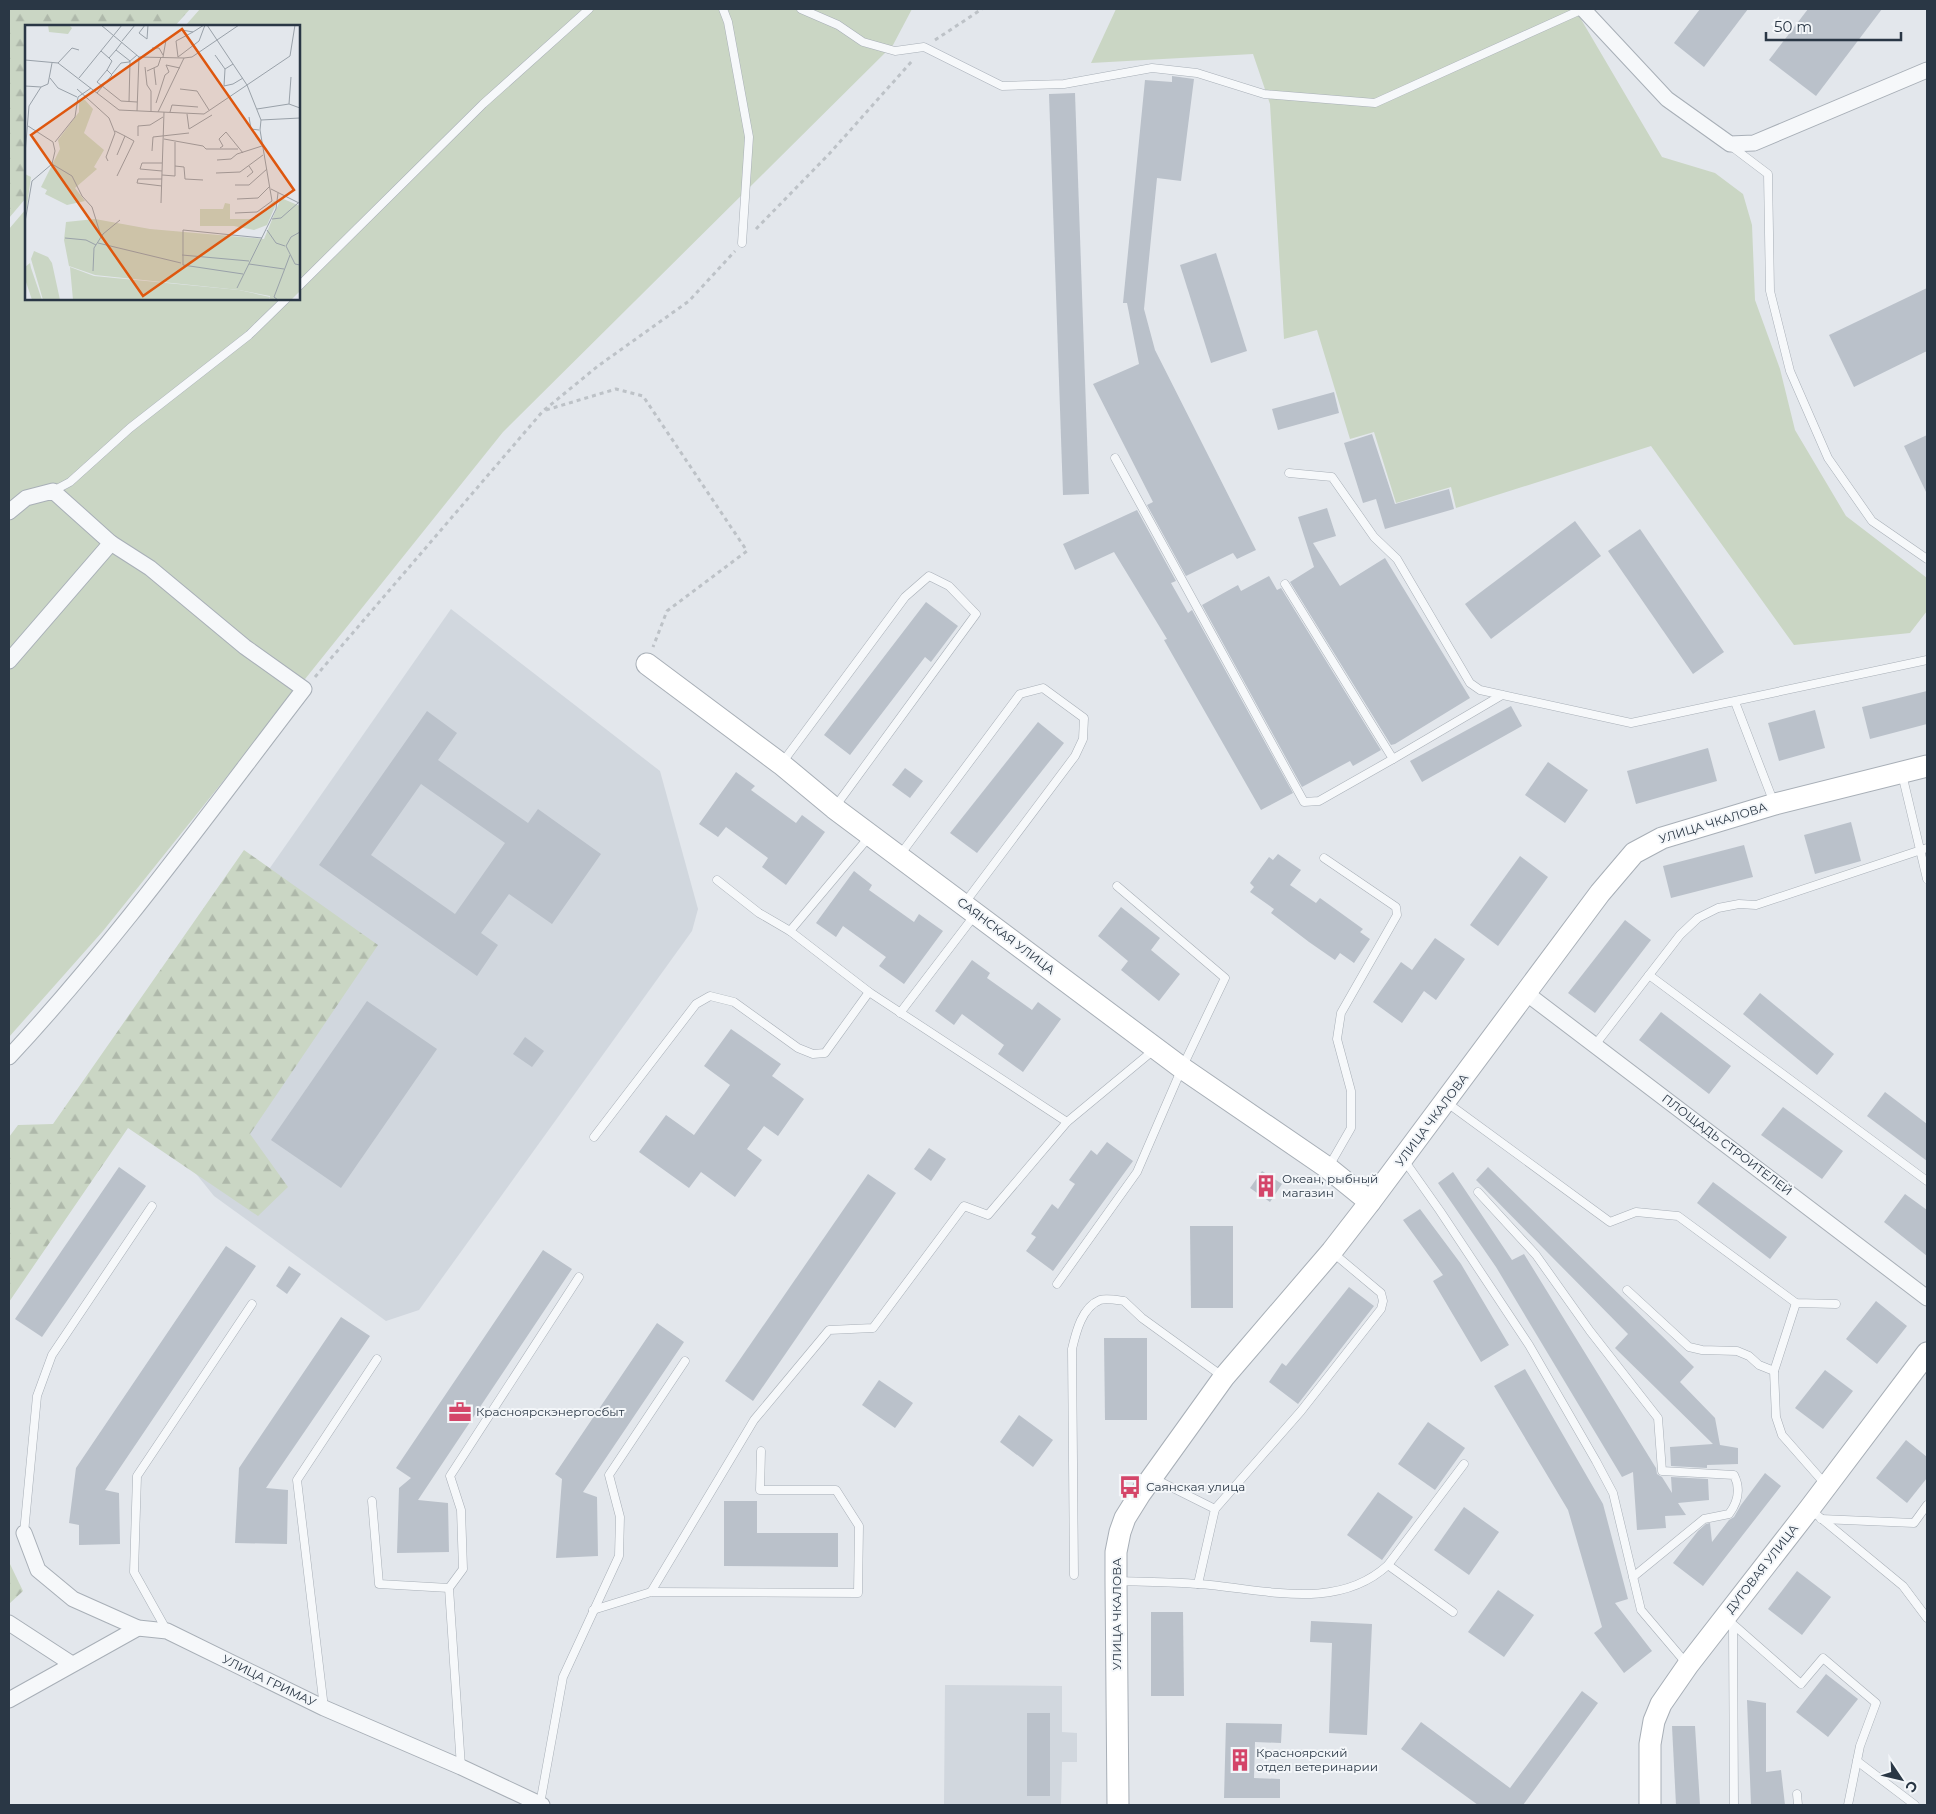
<svg xmlns="http://www.w3.org/2000/svg" width="1936" height="1814" font-family="Montserrat,sans-serif">
  <defs>
    <pattern id="forest-firs" width="22" height="20" patternUnits="userSpaceOnUse" patternTransform="scale(1.25)"><rect width="22" height="20" fill="#cad6c4"/><path d="M5 1l3.5 6h-7zM16 11l3.5 6h-7z" fill="#aeb8aa"/></pattern>
  </defs>
  <rect width="100%" height="100%" fill="#e3e7ec"/>
  <!-- built -->
  <g fill="#d1d7de">
    <path d="M451,609L660,771L698,909L692,931L419,1310L386,1321L214,1196L121,1081Z"/>
    <path d="M945,1685L1062,1686V1732L1077,1733V1762H1062L1061,1805H944Z"/>
  </g>
  <!-- forest -->
  <g fill="url(#forest-firs)">
    <path d="M9,9H190L175,26H26V198L9,218Z"/>
    <path d="M244,850L378,945L250,1134L288,1187L258,1216L128,1128L9,1302V1137L18,1125L53,1124Z"/>
    <path d="M9,1562L23,1591L9,1604Z"/>
  </g>
  <!-- garden -->
  <g fill="#cad6c4">
    <path d="M200,9H912L893,45L503,432L103,931L9,1037V229L26,209V299H299V26H185Z"/>
    <path d="M1116,9H1575L1662,157L1715,173L1743,194L1752,225L1755,300L1780,369L1795,430L1846,516L1927,578V611L1910,633L1794,645L1651,446L1456,508L1451,487L1396,503L1374,432L1350,439L1317,330L1284,339L1270,104L1253,54L1091,63Z"/>
  </g>
  <!-- building -->
  <g fill="#bac1ca" fill-rule="evenodd">
    <path d="M1700,9H1748L1704,67L1674,43Z"/>
    <path d="M1808,9H1882L1816,96L1769,60Z"/>
    <path d="M1172,76L1194,79L1181,181L1157,178L1144,309L1155,350L1256,550L1237,559L1233,553L1186,576L1147,505L1153,502L1093,384L1139,364L1127,303H1123L1145,80L1172,82Z"/>
    <path d="M1075,93L1089,494L1063,495L1049,94Z"/>
    <path d="M1216,253L1247,351L1211,363L1180,265Z"/>
    <path d="M1927,288V351L1854,387L1829,335Z"/>
    <path d="M1334,392L1339,413L1278,430L1272,409Z"/>
    <path d="M1372,434L1395,504L1449,489L1454,509L1385,529L1376,499L1363,503L1344,443Z"/>
    <path d="M1927,435V494L1904,446Z"/>
    <path d="M1327,508L1336,536L1313,543L1340,586L1385,558L1470,698L1395,744L1391,745L1290,582L1314,567L1298,517Z"/>
    <path d="M1137,510L1176,581L1171,583L1188,613L1192,610L1293,793L1261,810L1164,640L1167,639L1114,552L1075,570L1063,544Z"/>
    <path d="M1575,521L1601,556L1491,639L1465,604Z"/>
    <path d="M1640,529L1724,652L1693,674L1608,551Z"/>
    <path d="M1269,576L1277,590L1281,588L1381,750L1353,766L1350,761L1302,787L1202,605L1238,585L1241,591Z"/>
    <path d="M926,602L958,626L931,662L925,657L850,755L824,735Z"/>
    <path d="M1927,691V724L1870,739L1862,707Z"/>
    <path d="M1511,706L1522,726L1422,782L1410,761Z"/>
    <path d="M1815,710L1825,748L1779,761L1768,723Z"/>
    <path d="M427,711L457,733L438,760L528,823L538,809L601,854L552,924L509,894L481,933L498,945L477,976L319,865ZM421,784L505,843L455,914L371,855Z"/>
    <path d="M1038,722L1064,743L977,853L950,833Z"/>
    <path d="M1708,748L1717,781L1636,804L1627,771Z"/>
    <path d="M1548,762L1588,790L1565,823L1525,795Z"/>
    <path d="M905,768L923,781L910,798L892,785Z"/>
    <path d="M736,772L755,786L751,790L796,823L802,815L825,832L786,885L762,867L768,858L726,827L718,837L699,824Z"/>
    <path d="M1851,822L1861,861L1815,874L1804,835Z"/>
    <path d="M1744,845L1753,877L1671,898L1663,866Z"/>
    <path d="M1278,854L1301,870L1290,885L1316,903L1320,898L1363,929L1360,932L1370,939L1354,963L1340,953L1335,960L1309,942L1271,913L1274,909L1250,892L1254,887L1250,883L1269,857L1273,860Z"/>
    <path d="M1520,856L1548,877L1498,946L1470,925Z"/>
    <path d="M854,871L872,885L869,890L914,922L919,914L943,931L904,984L879,966L886,957L843,926L836,937L816,923Z"/>
    <path d="M1121,907L1160,938L1151,950L1180,974L1159,1001L1121,970L1128,961L1098,936Z"/>
    <path d="M1625,920L1651,940L1595,1013L1568,993Z"/>
    <path d="M1435,938L1465,959L1436,1000L1424,991L1402,1023L1373,1002L1401,962L1412,970Z"/>
    <path d="M972,960L990,973L987,978L1032,1010L1038,1002L1061,1019L1023,1072L998,1054L1004,1045L962,1014L954,1025L935,1011Z"/>
    <path d="M1760,993L1834,1054L1817,1075L1743,1014Z"/>
    <path d="M367,1001L437,1049L341,1188L271,1140Z"/>
    <path d="M1661,1012L1731,1066L1709,1094L1639,1040Z"/>
    <path d="M731,1029L781,1064L772,1076L804,1099L778,1136L764,1126L747,1149L762,1160L735,1197L701,1172L689,1188L639,1152L666,1115L694,1135L730,1085L704,1066Z"/>
    <path d="M525,1037L544,1051L532,1067L513,1054Z"/>
    <path d="M1885,1092L1927,1124V1161L1867,1116Z"/>
    <path d="M1783,1107L1843,1151L1822,1179L1761,1135Z"/>
    <path d="M1107,1142L1133,1161L1053,1271L1026,1251L1036,1237L1031,1234L1052,1204L1058,1209L1075,1184L1069,1180L1091,1150L1097,1155Z"/>
    <path d="M929,1148L946,1159L931,1181L914,1169Z"/>
    <path d="M119,1167L146,1186L42,1337L15,1319Z"/>
    <path d="M1488,1167L1694,1367L1680,1382L1715,1418L1720,1445L1738,1448V1464L1707,1465V1468L1671,1466L1670,1447L1713,1444L1615,1348L1628,1334L1476,1180Z"/>
    <path d="M1262,1171L1282,1184L1270,1202L1250,1188Z"/>
    <path d="M1453,1172L1512,1260L1524,1254L1656,1468L1657,1474L1662,1477L1672,1493L1671,1477L1708,1479L1709,1500L1678,1503L1686,1515L1665,1516L1666,1528L1637,1530L1633,1472L1622,1477L1496,1267L1438,1183Z"/>
    <path d="M868,1174L896,1193L753,1401L725,1381Z"/>
    <path d="M1713,1182L1787,1237L1770,1259L1697,1203Z"/>
    <path d="M1905,1194L1927,1210V1256L1884,1222Z"/>
    <path d="M1420,1209L1461,1264L1509,1345L1481,1362L1433,1281L1443,1275L1403,1220Z"/>
    <path d="M1190,1226H1233V1308H1191Z"/>
    <path d="M226,1246L256,1266L105,1490L119,1493L120,1544L79,1545V1525L69,1523L76,1468Z"/>
    <path d="M543,1250L572,1269L418,1500L448,1503L449,1552L397,1553L399,1488L411,1478L396,1468Z"/>
    <path d="M289,1266L301,1274L287,1294L276,1286Z"/>
    <path d="M1349,1287L1374,1306L1298,1404L1269,1382L1282,1363L1286,1366Z"/>
    <path d="M1876,1301L1907,1326L1877,1364L1846,1339Z"/>
    <path d="M341,1317L370,1336L266,1488L288,1490L287,1544L235,1543L239,1468Z"/>
    <path d="M657,1323L684,1342L583,1492L597,1497L598,1556L556,1558L562,1479L555,1474Z"/>
    <path d="M1104,1338H1147V1420H1105Z"/>
    <path d="M1525,1369L1603,1504L1628,1599L1615,1603L1652,1651L1624,1673L1594,1633L1602,1627L1568,1510L1494,1386Z"/>
    <path d="M1825,1370L1853,1391L1823,1429L1795,1408Z"/>
    <path d="M879,1380L913,1403L895,1428L862,1405Z"/>
    <path d="M1019,1415L1053,1440L1033,1467L1000,1442Z"/>
    <path d="M1428,1422L1465,1448L1435,1490L1398,1464Z"/>
    <path d="M1906,1440L1927,1457V1478L1907,1503L1876,1478Z"/>
    <path d="M1765,1473L1781,1486L1703,1586L1673,1563L1698,1531L1706,1524L1710,1523L1712,1542L1729,1520L1734,1517L1741,1505Z"/>
    <path d="M1378,1492L1413,1517L1382,1560L1347,1535Z"/>
    <path d="M724,1501H757V1533H838V1567L724,1566Z"/>
    <path d="M1464,1507L1499,1532L1469,1575L1434,1550Z"/>
    <path d="M1797,1571L1831,1597L1802,1635L1768,1609Z"/>
    <path d="M1498,1590L1534,1615L1504,1657L1468,1632Z"/>
    <path d="M1151,1612H1183L1184,1696H1151Z"/>
    <path d="M1311,1621L1372,1624L1367,1735L1329,1733L1332,1643L1310,1642Z"/>
    <path d="M1826,1674L1858,1699L1828,1737L1796,1712Z"/>
    <path d="M1582,1691L1598,1703L1523,1805H1478L1401,1749L1421,1722L1510,1788Z"/>
    <path d="M1747,1700L1766,1703V1772L1781,1770L1785,1805H1751Z"/>
    <rect x="1027" y="1713" width="23" height="83"/>
    <path d="M1226,1723L1282,1724L1281,1743L1255,1742L1254,1778L1280,1779V1798H1224Z"/>
    <path d="M1672,1726H1695L1700,1805H1676Z"/>
  </g>
  <g fill="none" stroke-linecap="round" stroke-linejoin="round">
    <defs>
      <g id="lane">
        <path d="M723,9L728,22L749,137L742,243"/>
        <path d="M801,9L838,25L863,42L895,51L924,47L1002,86L1064,84L1152,68L1197,73L1264,94L1375,103L1583,9"/>
        <path d="M1731,146L1768,174L1770,291L1790,371L1828,458L1872,521L1927,559"/>
        <path d="M299,286L483,104L589,9"/>
        <path d="M1115,458C1177,573 1242,687 1304,802L1319,801L1393,759"/>
        <path d="M1289,473L1332,477L1374,537L1397,559L1470,683L1480,690L1631,723L1927,660"/>
        <path d="M53,491L70,482L130,428L249,335L286,299"/>
        <path d="M1285,584L1393,759L1502,695"/>
        <path d="M1735,702L1774,803"/>
        <path d="M782,763L905,597L929,576L949,586L976,614L835,807"/>
        <path d="M1902,774L1927,879"/>
        <path d="M869,837L790,931L869,992"/>
        <path d="M900,855L1020,694L1043,688L1084,718L1083,739L1075,756L964,904"/>
        <path d="M1324,858L1396,907L1397,915L1341,1013L1337,1039L1351,1091V1128L1328,1168"/>
        <path d="M717,880L759,913L790,931"/>
        <path d="M1649,975L1927,1181"/>
        <path d="M900,1013L974,916"/>
        <path d="M1595,1045L1680,935L1698,918L1718,908L1739,904L1756,905L1927,848"/>
        <path d="M1446,1102L1610,1222L1636,1212L1678,1216L1796,1303L1836,1304"/>
        <path d="M594,1137L696,1004L710,996L734,1002L798,1048L813,1054L825,1053L869,992L1067,1122"/>
        <path d="M1404,1160L1440,1211L1529,1345L1596,1461L1613,1493L1641,1610L1686,1663"/>
        <path d="M1478,1192L1536,1255L1590,1331L1658,1418L1662,1471L1734,1475C1741,1489 1738,1502 1729,1514L1704,1519L1633,1577"/>
        <path d="M1057,1284L1137,1172L1182,1068L1225,978L1117,886"/>
        <path d="M1627,1290L1689,1347L1702,1350L1737,1351L1749,1356L1759,1365L1774,1371"/>
        <path d="M1796,1303L1774,1371L1776,1417L1782,1435L1826,1485"/>
        <path d="M1153,1478L1215,1509L1198,1584"/>
        <path d="M372,1501L379,1584L449,1588"/>
        <path d="M1215,1509L1301,1411L1381,1309L1383,1301L1381,1293L1332,1252"/>
        <path d="M1811,1510L1903,1586L1927,1618"/>
        <path d="M1821,1519L1914,1523L1927,1505"/>
        <path d="M24,1533L37,1396L52,1355L152,1206"/>
        <path d="M1388,1565L1453,1612"/>
        <path d="M1074,1575L1072,1349C1076,1332 1082,1307 1100,1300C1106,1298 1117,1300 1124,1301L1142,1318L1222,1376"/>
        <path d="M1118,1581C1144,1582 1171,1582 1198,1584C1261,1588 1336,1613 1388,1565L1464,1464"/>
        <path d="M651,1592L754,1420L829,1330L873,1328L964,1206L988,1215L1067,1122L1155,1049"/>
        <path d="M593,1610L651,1592L858,1593L859,1526L836,1490H760L761,1451"/>
        <path d="M1727,1619L1801,1684L1823,1658L1876,1703L1860,1746L1848,1805"/>
        <path d="M1733,1626L1734,1805"/>
        <path d="M167,1631L134,1572L137,1476L252,1304"/>
        <path d="M324,1708L297,1480L377,1359"/>
        <path d="M1857,1761L1915,1805"/>
        <path d="M461,1767L449,1588L463,1569L461,1510L450,1476L579,1277"/>
        <path d="M1797,1794L1798,1805"/>
        <path d="M540,1804L563,1677L619,1556L620,1517L609,1475L685,1361"/>
      </g>
      <g id="street">
        <path d="M1583,9L1667,99L1730,144L1754,143L1927,70"/>
        <path d="M9,512L26,498L53,491L111,543L150,568L245,647L304,689C208,814 116,942 9,1057"/>
        <path d="M9,661L111,543"/>
        <path d="M1526,993L1927,1298"/>
        <path d="M24,1533L38,1570L73,1599L138,1628L167,1631L324,1708L461,1767L542,1805"/>
        <path d="M9,1623L72,1664"/>
        <path d="M9,1700L138,1628"/>
      </g>
      <g id="secondary">
        <path d="M647,664L781,764L834,808L976,914L1182,1068L1328,1168L1370,1202"/>
        <path d="M1118,1805L1116,1581V1552L1120,1532L1125,1518L1140,1494L1224,1377L1332,1251L1370,1202L1600,893L1634,853L1662,838L1775,804L1927,766"/>
        <path d="M1650,1805V1744L1654,1721L1661,1704L1688,1665L1810,1508L1927,1353"/>
      </g>
    </defs>
    <!-- lane casing -->
    <use href="#lane" stroke="#a8afb7" stroke-width="9"/>
    <!-- street casing -->
    <use href="#street" stroke="#a8afb7" stroke-width="17"/>
    <!-- secondary casing -->
    <use href="#secondary" stroke="#a8afb7" stroke-width="23"/>
    <!-- path -->
    <g stroke="#bdc2c7" stroke-width="3" stroke-dasharray="4 4" stroke-linecap="butt">
      <path d="M935,40L982,9"/>
      <path d="M756,229L830,153L912,61"/>
      <path d="M546,410L616,389L643,396L747,551L667,611L653,647"/>
      <path d="M315,677L543,411L598,366L689,301L735,251"/>
    </g>
    <!-- lane -->
    <use href="#lane" stroke="#f6f8fa" stroke-width="8"/>
    <!-- street -->
    <use href="#street" stroke="#f6f8fa" stroke-width="15"/>
    <!-- secondary -->
    <use href="#secondary" stroke="#fff" stroke-width="21"/>
  </g>
  <!-- icons -->
  <defs>
    <symbol id="building-bare" viewBox="-9 -9 18 18"><path d="M-4-6H4V6H1V3H-1V6H-4ZM-2.5-4.3h1.7v1.8h-1.7ZM.8-4.3h1.7v1.8H.8ZM-2.5-1h1.7V.8h-1.7ZM.8-1h1.7V.8H.8Z" fill="#d44569" stroke="#f3f6f9" stroke-width="2.5" paint-order="stroke"/></symbol>
    <symbol id="office-bare" viewBox="-9 -9 18 18"><path d="M-6-3h4V-5.5h4V-3h4V5H-6ZM-1-4.5V-3h2v-1.5ZM-6 0V1H6V0Z" fill="#d44569" stroke="#f3f6f9" stroke-width="2.5" paint-order="stroke"/></symbol>
    <symbol id="bus-bare" viewBox="-9 -9 18 18"><path d="M-5-6H5V4H4V6H2V4H-2V6H-4V4H-5ZM-3.5-4V0h7V-4ZM-3.5 1.2v1.5H-2V1.2ZM2 1.2v1.5H3.5V1.2Z" fill="#d44569" stroke="#f3f6f9" stroke-width="2.5" paint-order="stroke"/></symbol>
  </defs>
  <g fill-rule="evenodd">
    <use href="#building-bare" x="1250" y="1170" width="32" height="32"/>
    <use href="#office-bare" x="444" y="1396" width="32" height="32"/>
    <use href="#bus-bare" x="1114" y="1471" width="32" height="32"/>
    <use href="#building-bare" x="1224" y="1744" width="32" height="32"/>
  </g>
  <g text-anchor="middle" stroke-width="4" stroke-linejoin="round" paint-order="stroke">
    <!-- street labels -->
    <g font-size="12" fill="#2a3745" stroke="#f3f6f9">
      <text transform="translate(1713 823) rotate(-17)" y="4">УЛИЦА ЧКАЛОВА</text>
      <text transform="translate(1006 936) rotate(37)" y="4">САЯНСКАЯ УЛИЦА</text>
      <text transform="translate(1432 1120) rotate(-53)" y="4">УЛИЦА ЧКАЛОВА</text>
      <text transform="translate(1727 1145) rotate(37)" y="4">ПЛОЩАДЬ СТРОИТЕЛЕЙ</text>
      <text transform="translate(1762 1569) rotate(-52)" y="4">ДУГОВАЯ УЛИЦА</text>
      <text transform="translate(1117 1614) rotate(-90)" y="4">УЛИЦА ЧКАЛОВА</text>
      <text transform="translate(269 1681) rotate(26)" y="4">УЛИЦА ГРИМАУ</text>
    </g>
    <!-- poi labels -->
    <g font-size="12" fill="#2a3745" stroke="#f3f6f9" text-anchor="start">
      <text x="1282" y="1183">Океан, рыбный<tspan x="1282" dy="14">магазин</tspan></text>
      <text x="476" y="1416">Красноярскэнергосбыт</text>
      <text x="1146" y="1491">Саянская улица</text>
      <text x="1256" y="1757">Красноярский<tspan x="1256" dy="14">отдел ветеринарии</tspan></text>
    </g>
  </g>
  <!-- overview -->
  <g transform="translate(25 25)">
    <rect width="275" height="275" fill="#e3e7ec"/>
    <path d="M249,176L252,177L242,200L229,205L209,201H175V184H198L200,178L205,179V194H229ZM9,226L23,232L27,238L35,275H18L6,234ZM5,238L6,243L17,275H7L0,254V242ZM45,242L69,251L214,265L245,272L244,275H48Z" fill="#cad6c4"/>
    <path d="M23,0H44L47,3L43,9L24,7ZM54,75H60L68,84L59,108L79,125L69,142L72,144L50,163L60,176L42,180L20,169L22,165L16,162L35,124L33,115L54,87ZM0,149L6,152L0,195ZM256,173L275,181V266L266,275H245V271L214,265L70,250L44,241L39,215L41,197L70,194L125,204L239,214Z" fill="#cad6c4"/>
    <path fill="none" stroke="#99a1a9" stroke-width="1" d="M76,0L114,32L159,33L167,32L214,0M120,0L114,8L122,14L123,0M182,0L222,60L236,95L235,105L247,176L232,187L210,188M157,5L168,7L179,0M97,16L110,0M97,17L91,25L105,36L104,77M127,23H134L138,30M76,26L84,33L91,25M190,30L200,44M138,32L141,15M153,32L174,16L180,0M153,32L151,16L168,7M84,33L87,36L82,45L72,57L96,76L112,77M0,35L33,38L94,85L179,89L265,31L270,0M33,38L47,23L54,25M208,39L200,44L199,61L208,59L218,53M120,42L122,60L126,66V86M129,43L131,60M122,46L133,41L136,32M87,49L96,38L104,37L112,30M266,52L264,79L275,83M25,53L33,63L52,72M54,53L97,0M0,61L16,62M52,64L84,93L90,108L81,132L83,136M155,64L172,66L184,85M72,68L87,50L82,45M131,78L140,50L144,47L141,40L155,43M232,84L264,79M112,86L114,32M133,87L159,33M145,87L147,80L173,82M162,89L164,104L187,90M224,92L226,104L234,105M236,95L275,93M90,106L100,111L92,130M113,111V101L125,100L138,92M139,114L178,121L181,124H213M30,117L50,92L53,72L66,63M150,117V141L159,142L160,154L178,155M195,123L198,121L194,114L201,107L218,128M127,126L128,112L164,108M0,129L4,81L16,62L23,59L27,38M192,135L206,134L212,129L237,121M27,139L47,151L57,171L67,182L76,211M137,146L115,144L117,138H137M191,148L215,147L238,130M137,150L150,151V141M92,151L109,116L100,111M222,152L228,147L224,141M210,160H224L242,144M137,161L112,158L113,154H137M246,164L274,178M212,174L233,173L244,162M136,178L139,87M247,194L256,193L273,178M0,197L7,156L27,139L30,126L28,117L3,101M242,205L251,218L260,221M275,207L266,212L261,221L270,239L275,240M40,213L61,215L71,220M73,218L156,238M157,230L224,236M224,239L259,244M68,246L69,223L78,209L95,195M218,249L158,240V205L237,213M212,263L251,184L253,168M253,275L249,272L265,230"/>
    <path fill="#de570f" fill-opacity="0.15" stroke="#de570f" stroke-width="2.5" d="M157,4L269,165L118,271L6,110Z"/>
    <rect width="275" height="275" fill="none" stroke="#2a3745" stroke-width="2.5"/>
  </g>
  <!-- border -->
  <rect width="1936" height="1814" fill="none" stroke="#2a3745" stroke-width="20"/>
  <!-- north arrow -->
  <g transform="translate(1901 1779) rotate(125)" stroke="#f3f6f9" stroke-width="4" paint-order="stroke">
  <path d="M0-4L9 19L0 12L-9 19Z" fill="#2a3745"/>
  <text y="-8" font-size="14" font-weight="bold" text-anchor="middle" fill="#2a3745">С</text>
  </g>
  <!-- scale -->
  <path d="M1766 32v8h135v-8" fill="none" stroke="#2a3745" stroke-width="2.5"/>
  <text x="1774" y="32" font-size="15" fill="#2a3745" stroke="#f3f6f9" stroke-width="4" paint-order="stroke">50 m</text>
</svg>
